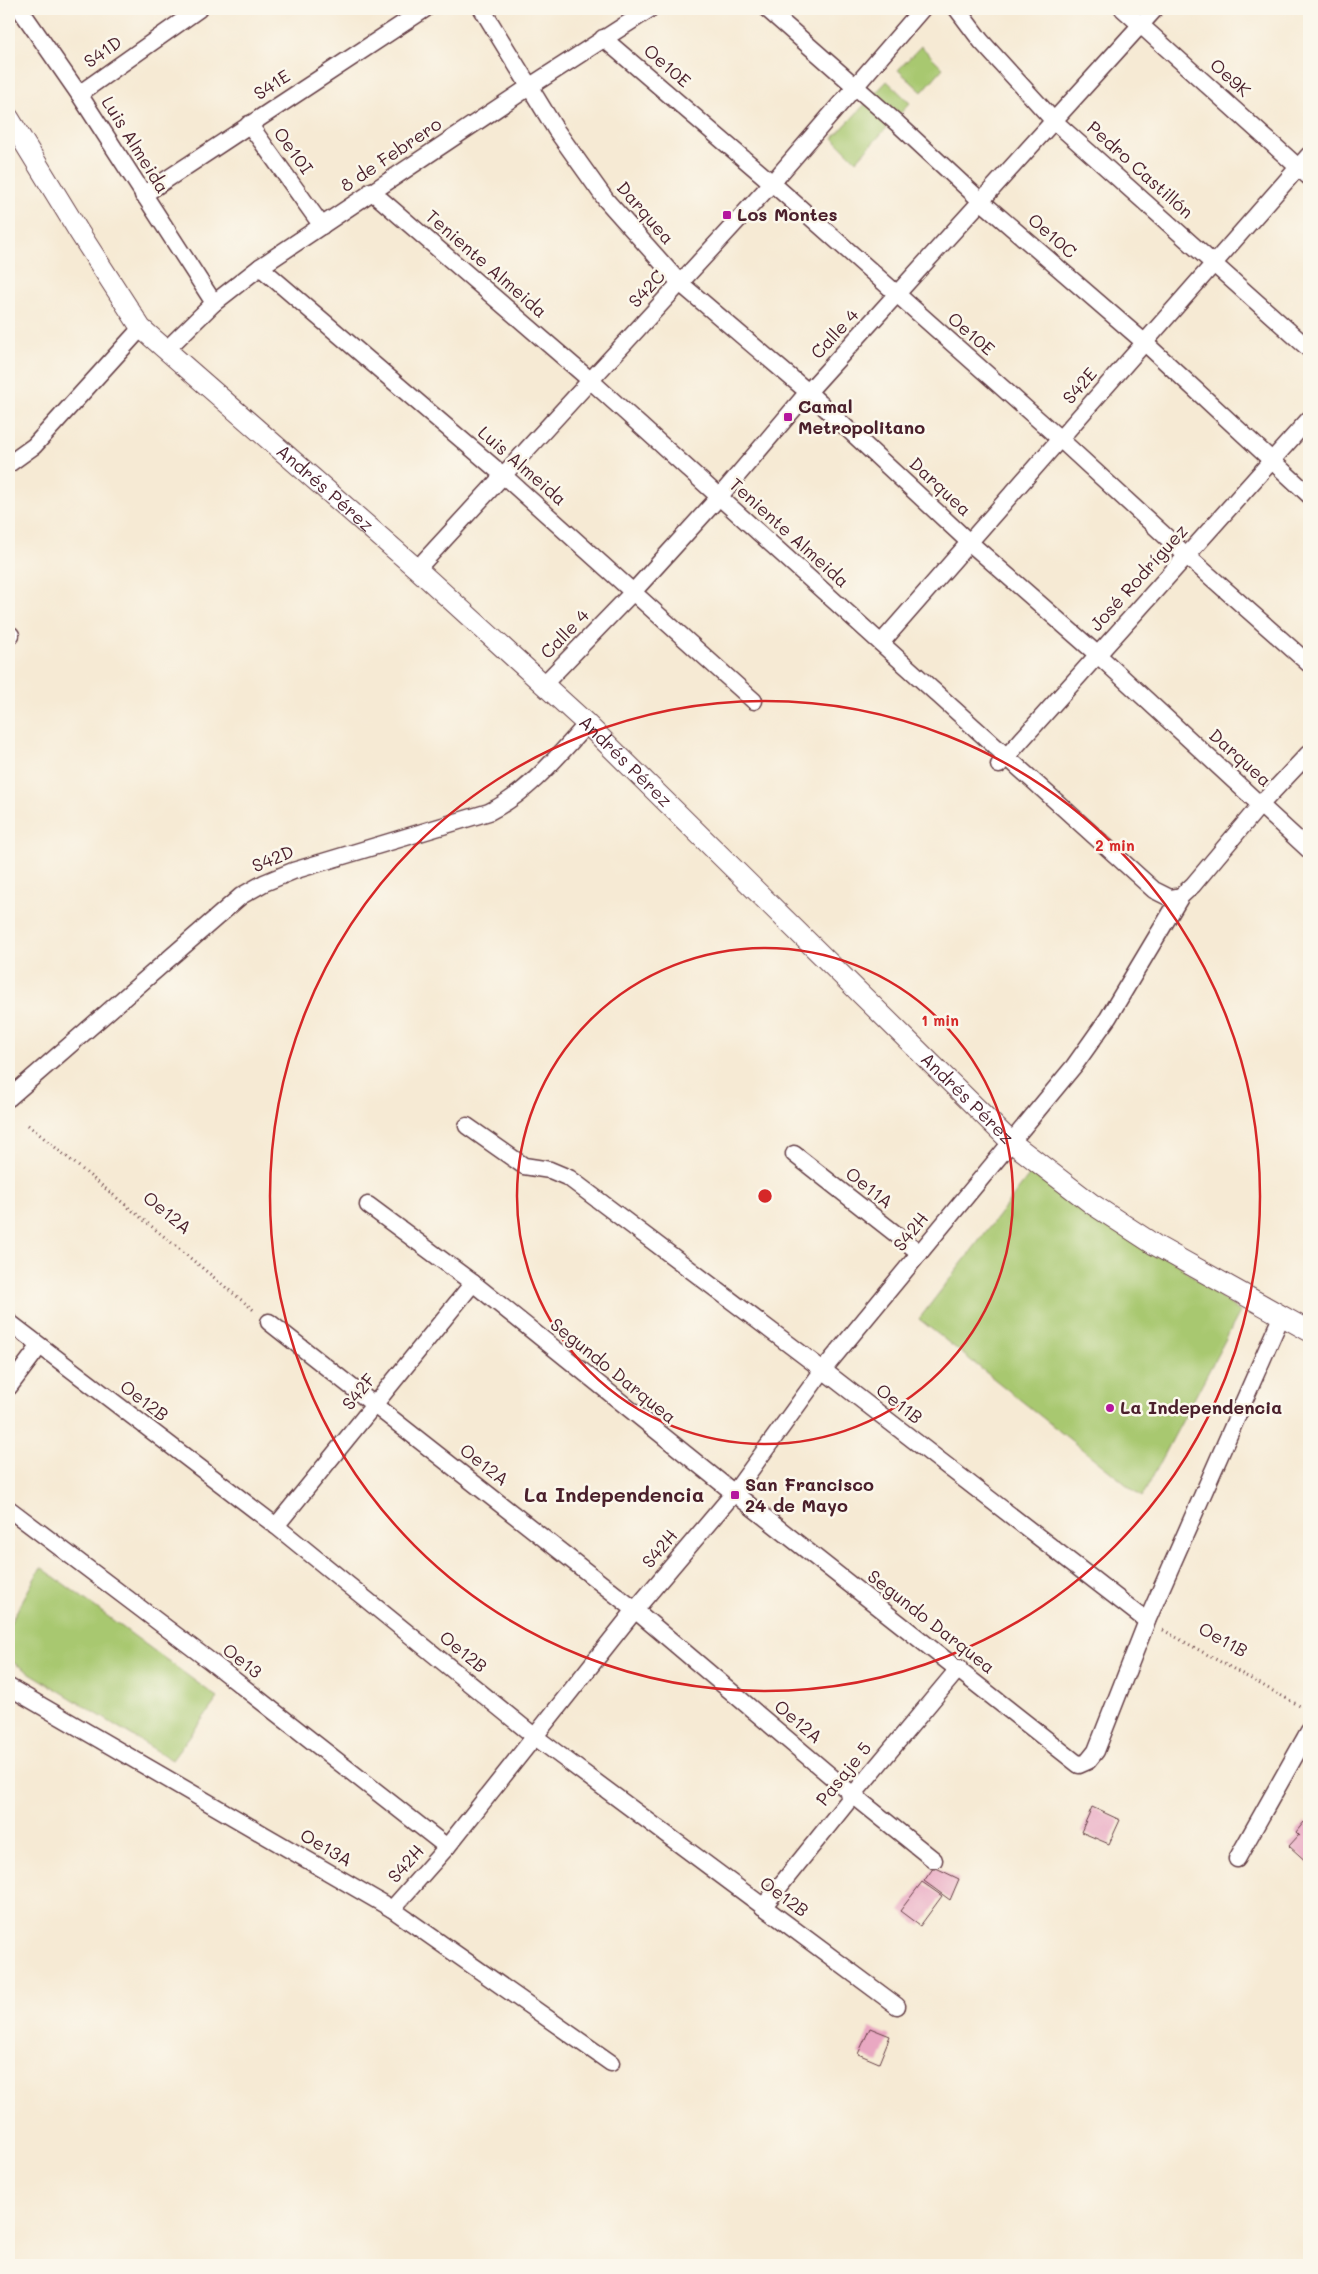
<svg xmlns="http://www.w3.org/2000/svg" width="1318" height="2274" font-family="Mali,sans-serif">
  <rect width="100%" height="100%" fill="#fbf7ec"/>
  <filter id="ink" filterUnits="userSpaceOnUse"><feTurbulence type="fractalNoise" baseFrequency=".02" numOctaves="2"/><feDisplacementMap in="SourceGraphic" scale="10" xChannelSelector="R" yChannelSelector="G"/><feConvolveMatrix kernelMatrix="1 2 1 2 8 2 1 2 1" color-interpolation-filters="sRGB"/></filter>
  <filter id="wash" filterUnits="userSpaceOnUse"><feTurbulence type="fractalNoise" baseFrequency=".0096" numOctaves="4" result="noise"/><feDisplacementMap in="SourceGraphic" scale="20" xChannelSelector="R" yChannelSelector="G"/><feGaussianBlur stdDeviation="1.12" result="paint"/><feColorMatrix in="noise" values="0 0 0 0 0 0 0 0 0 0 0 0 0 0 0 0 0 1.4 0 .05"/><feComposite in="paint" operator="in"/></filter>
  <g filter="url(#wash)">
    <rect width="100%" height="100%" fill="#f6ead4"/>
    <!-- green -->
    <g fill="#a8c870" stroke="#79744e">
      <path d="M921,46L943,68L922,92L898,70Z"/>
      <path d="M887,81L910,103L856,161L833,138Z"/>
      <path d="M1041,1160L1240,1312L1142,1497L919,1319Z"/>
      <path d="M41,1567L218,1698L172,1760L9,1660V1625Z"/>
    </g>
    <g id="blocks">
      <!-- building -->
      <g fill="#e9a8c2">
        <path d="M1092,1807L1120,1820L1109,1844L1081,1832Z"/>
        <path d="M1304,1822L1309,1827V1864L1289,1846L1299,1835L1296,1832Z"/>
        <path d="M934,1867L959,1879L950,1900L924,1881Z"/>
        <path d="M922,1882L942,1896L920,1926L900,1911Z"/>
        <path d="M870,2028L890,2036L879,2063L858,2054Z"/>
      </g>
    </g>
  </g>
  <g filter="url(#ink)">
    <use href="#blocks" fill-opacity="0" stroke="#643d44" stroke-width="1"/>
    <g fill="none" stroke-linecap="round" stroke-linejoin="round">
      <defs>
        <g id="minor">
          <path d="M20,9L79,94L214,303"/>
          <path d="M482,9L556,130L606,200L680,283L808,392L969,542L1098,655L1309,850"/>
          <path d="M767,9L898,124L981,201L1144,342L1309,495"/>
          <path d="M957,9L981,41L1053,120L1309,349"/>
          <path d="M1123,9L1309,177"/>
          <path d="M603,38L772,183L1060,439L1187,556L1309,664"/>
          <path d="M79,94L199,9"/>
          <path d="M249,124L322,226"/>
          <path d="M371,191L590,380L1154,890L1170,898L1181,896"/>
          <path d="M143,195L425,9"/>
          <path d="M260,267L504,476L754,701"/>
          <path d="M166,350L214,303L260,267L529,87L650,9"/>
          <path d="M9,464L34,446L141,328"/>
          <path d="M417,569L772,183L922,9"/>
          <path d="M9,636L11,635"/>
          <path d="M881,643L1309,155"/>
          <path d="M544,684L633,592L720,496L808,392L1155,9"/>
          <path d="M999,765L1309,419"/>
          <path d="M9,1098L241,896L264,883L293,871L489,812C529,792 557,757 587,724"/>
          <path d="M467,1126L524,1166L550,1170L569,1178L823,1370L1147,1621"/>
          <path d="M794,1154L920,1253"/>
          <path d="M368,1205L473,1283L734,1493L1079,1765L1088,1761L1096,1751L1147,1621L1281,1317"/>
          <path d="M9,1322L276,1526L534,1736L897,2006"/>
          <path d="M269,1322L635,1610L853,1795L934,1860"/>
          <path d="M9,1387L39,1347"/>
          <path d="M9,1509L210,1661L447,1847"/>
          <path d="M276,1526L473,1283"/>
          <path d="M9,1687L392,1909L611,2063"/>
          <path d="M1237,1859L1309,1731"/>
          <path d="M763,1907L853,1795L959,1668"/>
          <path d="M392,1909L447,1847L635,1610L734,1493L823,1370L1074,1066L1108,1018L1181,896L1193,885L1261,804L1309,753"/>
        </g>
        <g id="tertiary">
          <path id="s1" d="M9,118L79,232L141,328L417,569L587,724L1011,1142L1092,1204L1155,1245L1309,1331"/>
        </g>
      </defs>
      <!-- minor casing -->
      <use href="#minor" stroke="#643d44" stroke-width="19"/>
      <!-- tertiary casing -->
      <use href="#tertiary" stroke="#643d44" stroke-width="22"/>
      <!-- path -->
      <g stroke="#643d44" stroke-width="3" stroke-dasharray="1 4" stroke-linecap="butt">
        <path d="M28,1125L256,1312"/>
        <path d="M1163,1630L1309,1711"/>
      </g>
      <!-- minor -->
      <use href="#minor" stroke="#fff" stroke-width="16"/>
      <!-- tertiary -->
      <use href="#tertiary" stroke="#fff" stroke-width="20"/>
    </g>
  </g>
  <!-- distance rings -->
  <g fill="none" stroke="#d62828" stroke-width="2.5">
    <circle cx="765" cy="1196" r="248"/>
    <circle cx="765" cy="1196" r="495"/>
  </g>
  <!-- markers -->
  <g fill="#b5179e" stroke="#fbf7ec" stroke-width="2">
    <rect x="722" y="210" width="10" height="10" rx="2.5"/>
    <rect x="783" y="412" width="10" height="10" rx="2.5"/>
    <circle cx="1110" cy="1408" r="5"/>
    <rect x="730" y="1490" width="10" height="10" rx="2.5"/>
  </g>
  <g text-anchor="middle" stroke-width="5" stroke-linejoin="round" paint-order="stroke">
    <!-- street labels -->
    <g font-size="18" fill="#4a1f2b" stroke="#fbf7ec">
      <text transform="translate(103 52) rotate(-35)" y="6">S41D</text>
      <text transform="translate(667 66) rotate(41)" y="6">Oe10E</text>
      <text transform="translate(1230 78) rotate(42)" y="6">Oe9K</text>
      <text transform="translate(272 85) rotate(-33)" y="6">S41E</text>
      <text transform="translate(135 145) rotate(58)" y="6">Luis Almeida</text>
      <text transform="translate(293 151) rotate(54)" y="6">Oe10I</text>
      <text transform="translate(391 155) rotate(-34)" y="6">8 de Febrero</text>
      <text transform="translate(1140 170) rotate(42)" y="6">Pedro Castillón</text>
      <text transform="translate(645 213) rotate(49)" y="6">Darquea</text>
      <text transform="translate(1052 236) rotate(41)" y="6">Oe10C</text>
      <text transform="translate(486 264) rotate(41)" y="6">Teniente Almeida</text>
      <text transform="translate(647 289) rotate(-47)" y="6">S42C</text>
      <text transform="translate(835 334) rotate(-47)" y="6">Calle 4</text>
      <text transform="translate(971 334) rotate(41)" y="6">Oe10E</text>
      <text transform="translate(1080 386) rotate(-49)" y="6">S42E</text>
      <text transform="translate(522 466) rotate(41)" y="6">Luis Almeida</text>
      <text transform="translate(940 487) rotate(43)" y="6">Darquea</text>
      <text dy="6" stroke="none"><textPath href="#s1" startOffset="492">Andrés Pérez</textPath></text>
      <text transform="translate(789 533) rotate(42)" y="6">Teniente Almeida</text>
      <text transform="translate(1139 578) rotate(-48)" y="6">José Rodríguez</text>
      <text transform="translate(565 634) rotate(-46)" y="6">Calle 4</text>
      <text transform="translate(1240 758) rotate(42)" y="6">Darquea</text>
      <text dy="6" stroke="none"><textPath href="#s1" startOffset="898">Andrés Pérez</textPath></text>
      <text transform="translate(273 859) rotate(-22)" y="6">S42D</text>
      <text dy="6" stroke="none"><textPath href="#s1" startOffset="1378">Andrés Pérez</textPath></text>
      <text transform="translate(869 1188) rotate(38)" y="6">Oe11A</text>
      <text transform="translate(167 1213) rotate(39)" y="6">Oe12A</text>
      <text transform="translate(911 1232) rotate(-51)" y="6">S42H</text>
      <text transform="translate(613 1371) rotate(39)" y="6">Segundo Darquea</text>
      <text transform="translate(359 1392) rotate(-51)" y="6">S42F</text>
      <text transform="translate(144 1401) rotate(37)" y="6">Oe12B</text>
      <text transform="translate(899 1404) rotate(38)" y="6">Oe11B</text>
      <text transform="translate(484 1465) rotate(38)" y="6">Oe12A</text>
      <text transform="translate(660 1549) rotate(-50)" y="6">S42H</text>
      <text transform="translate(931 1622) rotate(38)" y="6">Segundo Darquea</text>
      <text transform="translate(1223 1640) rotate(29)" y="6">Oe11B</text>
      <text transform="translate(463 1652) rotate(39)" y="6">Oe12B</text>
      <text transform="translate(242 1661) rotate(38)" y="6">Oe13</text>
      <text transform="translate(798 1722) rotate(40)" y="6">Oe12A</text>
      <text transform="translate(844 1774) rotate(-51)" y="6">Pasaje 5</text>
      <text transform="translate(326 1848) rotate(30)" y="6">Oe13A</text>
      <text transform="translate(406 1864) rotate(-48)" y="6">S42H</text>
      <text transform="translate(784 1897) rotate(36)" y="6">Oe12B</text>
    </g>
    <!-- poi labels -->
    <g font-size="18" font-weight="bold" fill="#4a1f2b" stroke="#fbf7ec" text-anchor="start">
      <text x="737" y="221">Los Montes</text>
      <text x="798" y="413">Camal<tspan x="798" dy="21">Metropolitano</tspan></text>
      <text x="1120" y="1414">La Independencia</text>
      <text x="745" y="1491">San Francisco<tspan x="745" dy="21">24 de Mayo</tspan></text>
    </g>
    <!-- quarter labels -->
    <g font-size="20" font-weight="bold" fill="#4a1f2b" stroke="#fbf7ec">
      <text x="614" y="1502">La Independencia</text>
    </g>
  </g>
  <circle cx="765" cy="1196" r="8" fill="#d62828" stroke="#fbf7ec" stroke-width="2.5"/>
  <g font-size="15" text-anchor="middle" font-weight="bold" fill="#d62828" stroke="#fbf7ec" stroke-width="5" stroke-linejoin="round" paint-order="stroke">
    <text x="1115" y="851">2 min</text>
    <text x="940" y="1026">1 min</text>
  </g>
  <!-- margin -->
  <rect width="1318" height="2274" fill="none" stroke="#fbf7ec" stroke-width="30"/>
</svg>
